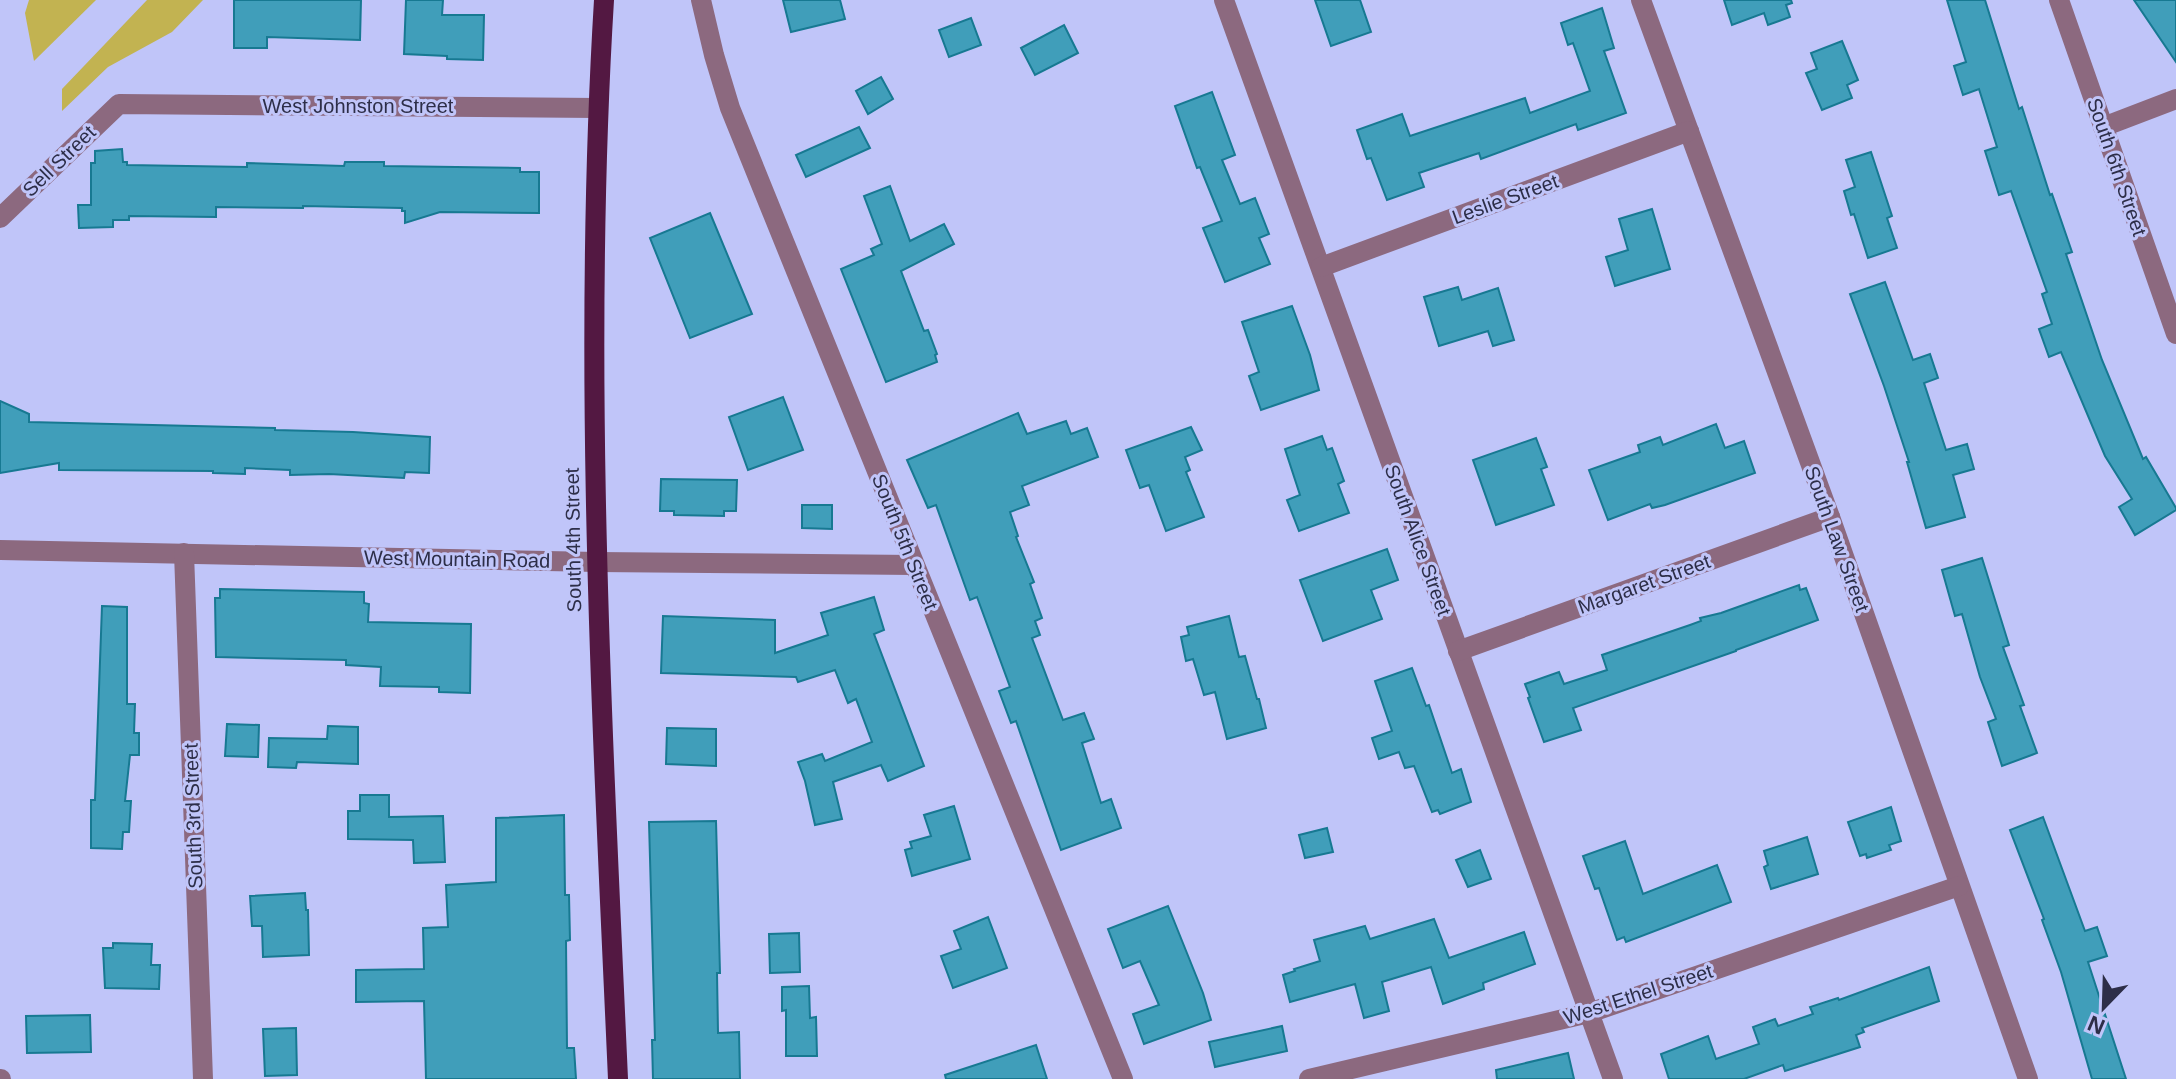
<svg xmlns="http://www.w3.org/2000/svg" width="2176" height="1079" font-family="Arial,sans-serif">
  <rect width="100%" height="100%" fill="#c0c5f9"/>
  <!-- green -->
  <g fill="#c2b351">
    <path d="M29,0H96L34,61L25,13Z"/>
    <path d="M147,0H203L172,32L108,67L62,111V89Z"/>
  </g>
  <!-- building -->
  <g fill="#409eba" stroke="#177992" stroke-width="2">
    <path d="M234,0H361L360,40L267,37V48H234Z"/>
    <path d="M406,0H443L442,15H484L483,60L447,59V56L404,54Z"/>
    <path d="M783,0H840L845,19L791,32Z"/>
    <path d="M1315,0H1360L1371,32L1331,46Z"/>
    <path d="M1724,0H1791L1792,3L1786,5L1790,17L1768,25L1764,13L1732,25Z"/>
    <path d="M1947,0H1985L2019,109L2022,107L2050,195L2052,194L2072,252L2066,254L2102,360L2143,459L2146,457L2176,508V510L2135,535L2119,507L2132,499L2105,456L2061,352L2049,357L2039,329L2052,324L2042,294L2047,292L2011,191L1999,195L1985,151L1997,147L1979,89L1963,95L1954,66L1966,62Z"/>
    <path d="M2134,0H2176V62Z"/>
    <path d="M1602,8L1614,48L1604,51L1626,113L1578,130L1576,124L1481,159L1479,153L1419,173L1424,187L1387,200L1371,158L1367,159L1357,130L1402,114L1410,136L1525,98L1530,113L1590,91L1573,43L1568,45L1561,23Z"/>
    <path d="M971,18L981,45L949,57L939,30Z"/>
    <path d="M1064,25L1078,53L1035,75L1021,48Z"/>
    <path d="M1842,41L1858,80L1847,85L1852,98L1822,110L1806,73L1817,69L1811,53Z"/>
    <path d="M881,77L893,99L868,114L856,91Z"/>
    <path d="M1212,92L1235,155L1222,160L1240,204L1255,198L1269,234L1259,238L1270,264L1225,282L1203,228L1222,221L1200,167L1197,168L1175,106Z"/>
    <path d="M859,127L870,148L806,177L796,155Z"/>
    <path d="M122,149L123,162H127V165L247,167V163L344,166L345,162H384V166L520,168V172H539V213L440,212L405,223V211H402V208L303,206V208L216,207V217L129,216V220H113V227L79,228L78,205H91V163H95V151Z"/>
    <path d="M1871,152L1892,216L1887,218L1897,248L1868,258L1854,214L1851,215L1844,191L1855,187L1846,160Z"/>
    <path d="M890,186L910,241L944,224L954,244L901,271L924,331L928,330L937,354L935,355L937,362L886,382L841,269L874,255L871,249L882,244L864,196Z"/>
    <path d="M1652,209L1670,269L1615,286L1606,257L1628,250L1619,219Z"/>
    <path d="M710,213L752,314L690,338L650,238Z"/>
    <path d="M1885,282L1913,360L1930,354L1938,378L1924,383L1946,450L1967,444L1974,469L1953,475L1965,517L1926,528L1907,462H1909L1884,386L1850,294Z"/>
    <path d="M1458,287L1462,300L1498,288L1514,340L1493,346L1488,331L1439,346L1424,297Z"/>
    <path d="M1292,306L1310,355L1319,390L1261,410L1249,376L1259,372L1242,322Z"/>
    <path d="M783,397L803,450L748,470L729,417Z"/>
    <path d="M0,401L29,414V422L275,428V430L353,432L430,437L429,473L405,472L404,478L329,474L290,475V470L245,468V474L213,473V471L59,470V463L0,473Z"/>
    <path d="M1018,413L1027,434L1066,421L1071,434L1087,428L1098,457L1022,486L1029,505L1010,512L1018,536L1016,537L1034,582L1030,584L1042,618L1035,621L1040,635L1032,638L1063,720L1084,713L1094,739L1082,743L1101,803L1111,799L1121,828L1061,850L1016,721L1011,723L999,691L1010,687L977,597L970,600L936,505L928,508L907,460Z"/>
    <path d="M1716,424L1725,448L1744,441L1755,473L1665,505L1652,508L1650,504L1608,520L1589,470L1640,452L1638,445L1660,437L1663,445Z"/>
    <path d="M1191,427L1202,450L1185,457L1190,470L1186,472L1204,517L1166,531L1149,485L1140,488L1126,450Z"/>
    <path d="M1322,436L1327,450L1332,448L1344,481L1338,484L1349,513L1299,531L1287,500L1300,495L1285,449Z"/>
    <path d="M1536,438L1547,467L1541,469L1554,505L1496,525L1473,460Z"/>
    <path d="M661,479L737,480L736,511H724V516L674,515V511H660Z"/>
    <path d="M802,505H832V529L802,528Z"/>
    <path d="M1387,549L1398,580L1371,590L1382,619L1323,641L1300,580Z"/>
    <path d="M1982,558L2009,645L2003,647L2024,705L2020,706L2037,753L2002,766L1988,722L1996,719L1980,677L1962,614L1955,616L1942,570Z"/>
    <path d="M1799,585L1800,590L1806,588L1818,620L1736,650V651L1573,708L1581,730L1544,742L1528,698L1530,697L1525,684L1559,672L1564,684L1607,670L1602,655L1690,625L1701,621L1700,618L1721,613Z"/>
    <path d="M220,589L364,592V603L369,604L368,622L471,624L470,693L439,692V687L380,686L381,667L346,665V660L216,657L215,598H220Z"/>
    <path d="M874,597L884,630L874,634L924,766L888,781L881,765L833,782L842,819L815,825L805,781L798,762L822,754L825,761L872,742L856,699L848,703L835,670L798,682L796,677L661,673L663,616L775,620V653L828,635L821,613Z"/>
    <path d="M102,606L127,607V704H135L134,733H139V755H130L125,801H131L129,832H123L122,849L91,848V800H95Z"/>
    <path d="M1229,616L1239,657L1245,656L1257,699H1259L1266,728L1227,739L1215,692L1204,695L1193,659L1186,661L1181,637L1189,635L1187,627Z"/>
    <path d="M1412,668L1426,706L1429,705L1452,773L1461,769L1471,802L1440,814L1438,810L1432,812L1414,766L1405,768L1399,752L1379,759L1372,738L1392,731L1375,681Z"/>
    <path d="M227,724L259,725L258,757L225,756Z"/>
    <path d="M328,726L358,727V764L297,762L296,768L268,767L269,738L327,739Z"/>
    <path d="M667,728L716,729V766L666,764Z"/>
    <path d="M360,795H389V817L443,816L445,862L414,863L413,840L348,839V811H360Z"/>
    <path d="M954,806L970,859L912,876L905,850L912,848L910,842L931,836L924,815Z"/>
    <path d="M1891,807L1901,841L1889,845L1891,850L1867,858L1866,854L1860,856L1848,822Z"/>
    <path d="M564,815L565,895H569L570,940L566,941L567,1048H574L576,1079H426L424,1001L356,1002V970L424,969L423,928L448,927L446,885L496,882V818Z"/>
    <path d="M2043,817L2085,931L2097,927L2107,956L2088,962L2126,1079H2092L2061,972L2042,920L2044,919L2010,830Z"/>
    <path d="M716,821L720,973H717L718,1033L739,1032L740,1079H653L652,1040H655L649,822Z"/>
    <path d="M1327,828L1333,852L1305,858L1299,835Z"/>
    <path d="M1807,837L1818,874L1771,889L1764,867L1768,865L1764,851Z"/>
    <path d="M1625,841L1643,894L1717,865L1731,902L1626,942L1624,937L1617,940L1599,888L1595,889L1583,856Z"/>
    <path d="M1480,850L1491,879L1468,887L1456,860Z"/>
    <path d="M305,893L306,910H308L309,955L263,957L262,926H252L250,896Z"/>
    <path d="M1168,906L1203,993L1211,1020L1144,1044L1133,1014L1159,1005L1140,961L1123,968L1108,929Z"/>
    <path d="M988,917L1007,968L953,988L941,956L961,949L954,931Z"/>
    <path d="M1434,919L1449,958L1524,932L1535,964L1483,983L1484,989L1443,1004L1431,967L1382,982L1389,1011L1364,1018L1355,984L1290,1002L1283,975L1295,971L1294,969L1320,961L1314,940L1365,926L1370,939Z"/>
    <path d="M799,933L800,972L770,973L769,934Z"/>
    <path d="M113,943L152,944L151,965H160L159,989L105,988L103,948H113Z"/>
    <path d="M1929,967L1939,1001L1862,1028L1864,1032L1856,1035L1860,1047L1785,1071L1783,1065L1744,1079H1669L1661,1054L1708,1036L1716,1059L1759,1044L1753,1027L1775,1019L1778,1026L1813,1014L1810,1007L1838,998L1839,1000Z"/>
    <path d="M809,986L810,1018L816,1017L817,1056H786V1010L782,1011V987Z"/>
    <path d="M90,1015L91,1052L27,1053L26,1016Z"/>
    <path d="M1282,1026L1287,1051L1215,1067L1209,1042Z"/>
    <path d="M296,1028L297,1075L265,1076L263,1029Z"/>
    <path d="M1036,1045L1047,1079H946L945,1075Z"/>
    <path d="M1568,1053L1574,1079H1497L1496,1070Z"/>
  </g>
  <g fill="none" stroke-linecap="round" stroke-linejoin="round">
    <!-- minor -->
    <g stroke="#8c697f" stroke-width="20">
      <path d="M701,0L714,55L730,108L1123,1079"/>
      <path d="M1224,0L1613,1079"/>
      <path d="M1641,0L1830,517L2028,1079"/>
      <path d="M2059,0L2176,334"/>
      <path d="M2103,127L2176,99"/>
      <path d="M0,218L119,104L597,108"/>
      <path d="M1321,267L1689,131"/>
      <path d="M0,550L597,562L914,565"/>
      <path d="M184,553L203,1079"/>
      <path d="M1458,651L1830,517"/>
      <path d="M0,1079H1"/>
      <path d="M1309,1079L1589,1013L1959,886"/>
    </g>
    <!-- major -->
    <path stroke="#531842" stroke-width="20" d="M604,0C582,359 602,720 618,1079"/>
  </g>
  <g text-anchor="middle" stroke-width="6" stroke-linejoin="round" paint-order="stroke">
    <!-- street labels -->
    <g font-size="20" fill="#2d2e48" stroke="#c0c5f9">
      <text x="358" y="113">West Johnston Street</text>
      <text transform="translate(59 161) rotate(-44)" y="7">Sell Street</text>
      <text transform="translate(2117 167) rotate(71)" y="7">South 6th Street</text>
      <text transform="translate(1505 199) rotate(-20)" y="7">Leslie Street</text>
      <text transform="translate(1837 539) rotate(70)" y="7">South Law Street</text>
      <text transform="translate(573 540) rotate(-91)" y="7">South 4th Street</text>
      <text transform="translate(1418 540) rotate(70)" y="7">South Alice Street</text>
      <text transform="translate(905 542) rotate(68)" y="7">South 5th Street</text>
      <text transform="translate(457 559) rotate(1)" y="7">West Mountain Road</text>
      <text transform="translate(1644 584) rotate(-20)" y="7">Margaret Street</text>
      <text transform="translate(193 816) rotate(-92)" y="7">South 3rd Street</text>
      <text transform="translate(1638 994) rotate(-18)" y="7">West Ethel Street</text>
    </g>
  </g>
  <!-- north arrow -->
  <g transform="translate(2104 1007) rotate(203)" stroke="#c0c5f9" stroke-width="6" paint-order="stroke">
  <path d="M0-6L14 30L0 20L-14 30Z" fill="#2d2e48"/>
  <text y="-12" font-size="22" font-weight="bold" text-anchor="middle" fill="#2d2e48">N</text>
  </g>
</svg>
